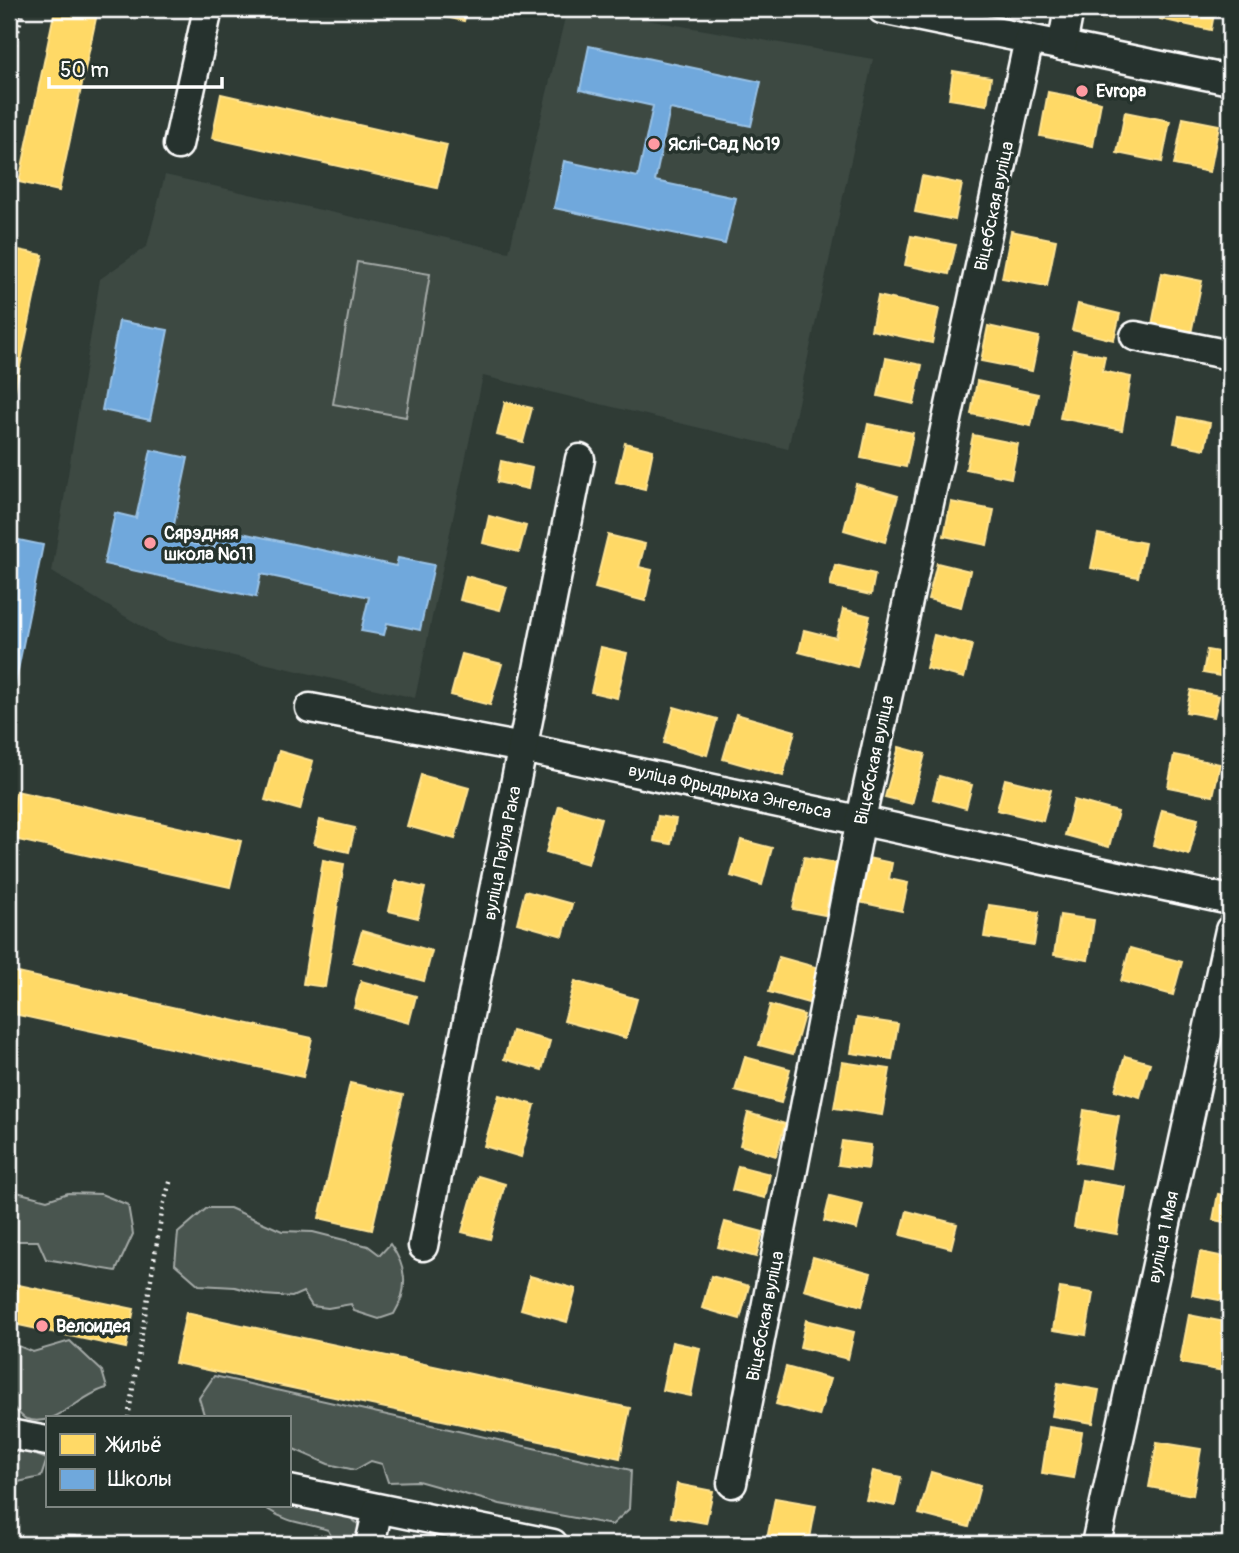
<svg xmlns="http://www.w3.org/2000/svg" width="1239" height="1553" font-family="Pangolin,sans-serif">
  <rect width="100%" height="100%" fill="#2f3b35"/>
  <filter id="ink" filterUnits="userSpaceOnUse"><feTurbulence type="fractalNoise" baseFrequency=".0143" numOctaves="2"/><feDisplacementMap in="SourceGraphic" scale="14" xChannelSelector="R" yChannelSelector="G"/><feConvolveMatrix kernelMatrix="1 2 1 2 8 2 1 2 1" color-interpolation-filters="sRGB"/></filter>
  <g filter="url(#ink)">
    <!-- built -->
    <path fill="#3c4842" d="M567,9H583L873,59L788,449L483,376L415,698L164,640L52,572L100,279L147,246L165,175L509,252Z"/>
    <!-- green -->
    <g fill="#4a544f" stroke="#a4aaa7" stroke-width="2">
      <path d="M357,262L430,274L406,417L333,404Z"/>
      <path d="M9,1190L47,1200L68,1193L101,1194L128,1205L133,1234L116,1271L46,1259L38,1241H9Z"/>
      <path d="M207,1208H230L282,1231L313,1232L368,1246L380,1255L390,1244C407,1267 409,1289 394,1314L379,1319L354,1311L351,1304L328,1308L312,1306L303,1292L292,1297L264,1295L235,1287L199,1285L175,1264L178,1233Z"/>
      <path d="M70,1341L102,1371L107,1388C80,1394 56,1429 26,1419C20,1416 16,1408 9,1405V1342L33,1352Z"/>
      <path d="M214,1376L631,1470L629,1509L612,1525L500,1504L418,1481L388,1482L382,1464L371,1461L355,1470L328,1464L289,1447V1418H205L199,1398Z"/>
      <path d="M9,1445L47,1459L41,1477L9,1484Z"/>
      <path d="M289,1502L336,1507L358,1524V1544H335L328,1530C303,1522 290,1524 267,1509L271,1506H289Z"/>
      <path d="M56,1535L76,1536L81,1544H42Z"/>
    </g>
    <!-- homes -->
    <g fill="#ffd966" stroke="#ffe494" stroke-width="2">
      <path d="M55,9H98L59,191L19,182Z"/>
      <path d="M410,9H467L464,21Z"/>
      <path d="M1081,9H1108L1105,19L1080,14Z"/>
      <path d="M1162,9H1215L1211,30L1160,19Z"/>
      <path d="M953,71L991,77L987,105L949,99Z"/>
      <path d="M1048,92L1101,102L1093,146L1040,136Z"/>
      <path d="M221,94L447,145L437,188L212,138Z"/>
      <path d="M1125,112L1170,121L1162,162L1117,153Z"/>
      <path d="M1183,118L1219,125L1210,172L1174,165Z"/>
      <path d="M922,176L962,184L955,220L915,212Z"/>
      <path d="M1011,231L1056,240L1047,286L1002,278Z"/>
      <path d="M911,236L956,245L949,274L905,265Z"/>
      <path d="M9,248L43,255L9,419Z"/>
      <path d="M1230,264V307L1222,306Z"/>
      <path d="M1162,273L1202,281L1190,338L1151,330Z"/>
      <path d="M878,296L939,309L932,343L871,330Z"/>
      <path d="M1078,304L1120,314L1114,340L1072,330Z"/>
      <path d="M988,326L1039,337L1032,371L981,361Z"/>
      <path d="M1073,350L1105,356L1102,371L1131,377L1122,430L1060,418Z"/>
      <path d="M886,358L922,365L914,404L878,396Z"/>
      <path d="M977,381L1038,394L1031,426L971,414Z"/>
      <path d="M505,402L532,408L523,442L497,435Z"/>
      <path d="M1179,417L1210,423L1205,449L1174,443Z"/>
      <path d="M868,424L913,433L906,467L861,458Z"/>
      <path d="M973,435L1018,444L1011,478L966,469Z"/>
      <path d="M625,443L653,450L645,489L616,482Z"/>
      <path d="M501,461L532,468L528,489L497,482Z"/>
      <path d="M856,484L898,496L885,542L844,530Z"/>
      <path d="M951,502L994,510L987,545L944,536Z"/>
      <path d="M489,516L526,526L519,552L483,543Z"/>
      <path d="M1098,534L1145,543L1138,577L1091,568Z"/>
      <path d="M608,535L645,544L639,567L652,570L645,601L595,588Z"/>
      <path d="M937,563L970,571L961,607L928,599Z"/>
      <path d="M835,565L875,574L871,595L830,586Z"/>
      <path d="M466,576L507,587L500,610L460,600Z"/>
      <path d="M843,609L870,616L857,667L799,652L804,630L836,638Z"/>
      <path d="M934,635L972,645L964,678L926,668Z"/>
      <path d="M601,647L627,653L617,698L591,692Z"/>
      <path d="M1207,650L1230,654L1226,677L1203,673Z"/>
      <path d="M462,654L502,664L490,705L451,695Z"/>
      <path d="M1191,690L1219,696L1214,717L1186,712Z"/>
      <path d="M674,707L717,719L707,755L664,743Z"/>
      <path d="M736,714L795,731L783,776L723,759Z"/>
      <path d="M899,747L925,754L912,804L885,797Z"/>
      <path d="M279,751L313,761L300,810L265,800Z"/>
      <path d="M1174,755L1220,764L1213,796L1168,787Z"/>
      <path d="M421,775L469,788L455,839L407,826Z"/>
      <path d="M939,776L972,785L966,808L933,799Z"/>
      <path d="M1005,779L1051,790L1043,821L997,810Z"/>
      <path d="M16,791L241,841L230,887L9,838Z"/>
      <path d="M1074,800L1118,812L1109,847L1065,835Z"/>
      <path d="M559,806L601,818L588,864L546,852Z"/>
      <path d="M1162,810L1198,819L1189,855L1153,845Z"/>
      <path d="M658,816L676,819L671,844L654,841Z"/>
      <path d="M320,820L355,828L349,852L314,844Z"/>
      <path d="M741,840L772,848L762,885L731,876Z"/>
      <path d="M804,857L836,863L825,915L793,909Z"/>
      <path d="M863,857L892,863L889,879L908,883L902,911L854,901Z"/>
      <path d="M323,860L344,864L325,987L303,984Z"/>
      <path d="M396,881L425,888L418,918L389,911Z"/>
      <path d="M525,891L572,904L563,936L517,923Z"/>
      <path d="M989,905L1039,912L1034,945L984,937Z"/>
      <path d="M1060,915L1094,920L1088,960L1054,955Z"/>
      <path d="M362,931L432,951L424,981L353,962Z"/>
      <path d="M1130,948L1182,962L1173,995L1121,981Z"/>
      <path d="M779,957L822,969L812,1004L769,992Z"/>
      <path d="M9,971L312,1038L303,1077L9,1013Z"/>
      <path d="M361,981L416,996L409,1023L354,1008Z"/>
      <path d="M575,981L637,999L626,1038L564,1021Z"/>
      <path d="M770,1005L804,1015L793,1054L759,1045Z"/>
      <path d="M857,1018L898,1024L892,1059L851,1053Z"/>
      <path d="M512,1031L550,1041L542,1070L504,1059Z"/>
      <path d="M1125,1056L1150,1063L1140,1097L1115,1090Z"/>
      <path d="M745,1057L790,1069L781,1103L735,1091Z"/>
      <path d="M842,1062L890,1069L882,1115L834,1108Z"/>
      <path d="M350,1083L403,1095L372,1230L319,1218Z"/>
      <path d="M499,1095L535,1105L521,1157L484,1146Z"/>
      <path d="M1084,1110L1119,1116L1110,1168L1076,1162Z"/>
      <path d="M748,1113L785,1124L776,1156L740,1145Z"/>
      <path d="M842,1141L871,1145L868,1169L838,1165Z"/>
      <path d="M738,1166L770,1174L765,1198L732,1190Z"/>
      <path d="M478,1176L505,1184L490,1239L462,1232Z"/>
      <path d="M1082,1180L1125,1187L1117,1234L1074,1227Z"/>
      <path d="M1218,1194L1230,1196V1223L1213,1220Z"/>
      <path d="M830,1196L863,1204L857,1229L824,1221Z"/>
      <path d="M907,1211L957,1224L951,1248L901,1235Z"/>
      <path d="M725,1222L763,1232L756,1257L718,1247Z"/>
      <path d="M1200,1252L1230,1258V1302L1192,1295Z"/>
      <path d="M813,1257L871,1273L862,1306L804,1290Z"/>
      <path d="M530,1276L576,1289L567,1322L521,1309Z"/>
      <path d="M711,1276L749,1286L740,1319L702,1308Z"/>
      <path d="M9,1283L134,1309L126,1348L9,1323Z"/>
      <path d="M1060,1288L1093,1293L1086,1335L1053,1330Z"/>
      <path d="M186,1313L630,1408L620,1458L175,1363Z"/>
      <path d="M1189,1315L1230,1323L1224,1371L1180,1363Z"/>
      <path d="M806,1320L854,1332L848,1359L800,1347Z"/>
      <path d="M672,1342L700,1348L691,1396L662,1390Z"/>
      <path d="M786,1367L830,1379L819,1416L776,1404Z"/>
      <path d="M1058,1383L1099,1390L1093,1423L1052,1416Z"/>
      <path d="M1049,1427L1082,1432L1074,1478L1042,1473Z"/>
      <path d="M1157,1442L1201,1449L1193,1495L1149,1487Z"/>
      <path d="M873,1471L901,1477L895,1506L866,1500Z"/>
      <path d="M931,1472L980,1486L969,1527L919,1514Z"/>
      <path d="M677,1484L713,1491L706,1523L671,1517Z"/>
      <path d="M775,1498L816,1505L809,1544H766Z"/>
    </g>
    <!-- schools -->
    <g fill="#6fa8dc" stroke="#9ac2e6" stroke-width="2">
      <path d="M589,46L761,82L751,126L670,109L655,181L736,198L725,244L554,208L564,161L638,177L653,106L580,90Z"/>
      <path d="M119,321L168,330L150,420L102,410Z"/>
      <path d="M151,450L188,458L171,539L214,548L219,528L396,566L398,558L434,565L420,630L387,623L384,635L361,631L369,597L261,574L256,597L104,564L115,513L136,518Z"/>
      <path d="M9,538L43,545L9,715Z"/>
    </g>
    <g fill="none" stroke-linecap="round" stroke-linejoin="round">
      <defs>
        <g id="minor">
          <path d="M882,9L1230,80"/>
          <path d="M1062,46L1069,9"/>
          <path d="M178,145L208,9"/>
          <path d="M1135,336L1230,355"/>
          <path d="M310,708L523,748L1230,900"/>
          <path d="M423,1246L580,459"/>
          <path d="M9,1434L47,1441"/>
          <path d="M732,1483L861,819L1029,39"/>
          <path d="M289,1490L553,1544"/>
          <path d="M370,1544L378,1509"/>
          <path d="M1096,1544L1230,930"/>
        </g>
      </defs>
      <!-- minor casing -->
      <use href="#minor" stroke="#fff" stroke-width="33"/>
      <!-- path -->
      <g stroke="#fff" stroke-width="4.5" stroke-dasharray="2 5" stroke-linecap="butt">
        <path d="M9,72L23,9"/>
        <path d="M128,1418L163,1206L171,1179"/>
      </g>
      <!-- minor -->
      <use href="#minor" stroke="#26332d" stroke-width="28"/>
    </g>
  </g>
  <!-- markers -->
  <g fill="#ff9aa2" stroke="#26332d" stroke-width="2.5">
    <circle cx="1082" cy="91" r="7"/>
    <circle cx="654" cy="144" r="7"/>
    <circle cx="150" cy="543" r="7"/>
    <circle cx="42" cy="1326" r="7"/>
  </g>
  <g text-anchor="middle" stroke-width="7" stroke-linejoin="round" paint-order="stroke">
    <!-- poi labels -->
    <g font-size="18" font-weight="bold" fill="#fff" stroke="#26332d" text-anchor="start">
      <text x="1096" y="97">Evropa</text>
      <text x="668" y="150">Яслі-Сад №19</text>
      <text x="164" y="539">Сярэдняя<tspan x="164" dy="21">школа №11</tspan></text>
      <text x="56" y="1332">Велоидея</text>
    </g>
    <!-- street labels -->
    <g font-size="18" fill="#fff" stroke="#26332d">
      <text transform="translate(994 206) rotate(-78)" y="6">Віцебская вуліца</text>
      <text transform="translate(874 760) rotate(-78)" y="6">Віцебская вуліца</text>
      <text transform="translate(730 791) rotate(12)" y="6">вуліца Фрыдрыха Энгельса</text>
      <text transform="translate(502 853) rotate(-79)" y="6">вуліца Паўла Рака</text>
      <text transform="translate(1163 1237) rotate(-78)" y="6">вуліца 1 Мая</text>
      <text transform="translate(765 1316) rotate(-79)" y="6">Віцебская вуліца</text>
    </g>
  </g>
  <!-- margin -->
  <rect width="1239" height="1553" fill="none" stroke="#26332d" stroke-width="35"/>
  <rect x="18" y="18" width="1204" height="1518" fill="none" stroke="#fff" stroke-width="2.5" filter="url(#ink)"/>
  <!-- legend -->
  <rect x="46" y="1416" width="245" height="91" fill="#26332d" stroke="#7d8581" stroke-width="2"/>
  <rect x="60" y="1434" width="35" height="21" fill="#ffd966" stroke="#7d8581" stroke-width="2"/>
  <text x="108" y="1452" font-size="21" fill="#ffffff">Жильё</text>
  <rect x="60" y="1469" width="35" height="21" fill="#6fa8dc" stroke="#7d8581" stroke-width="2"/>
  <text x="108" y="1486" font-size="21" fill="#ffffff">Школы</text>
  <!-- scale -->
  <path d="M49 77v10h173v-10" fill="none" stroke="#ffffff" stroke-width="3.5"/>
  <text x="60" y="77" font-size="21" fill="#ffffff" stroke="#26332d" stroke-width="5" paint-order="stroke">50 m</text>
</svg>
